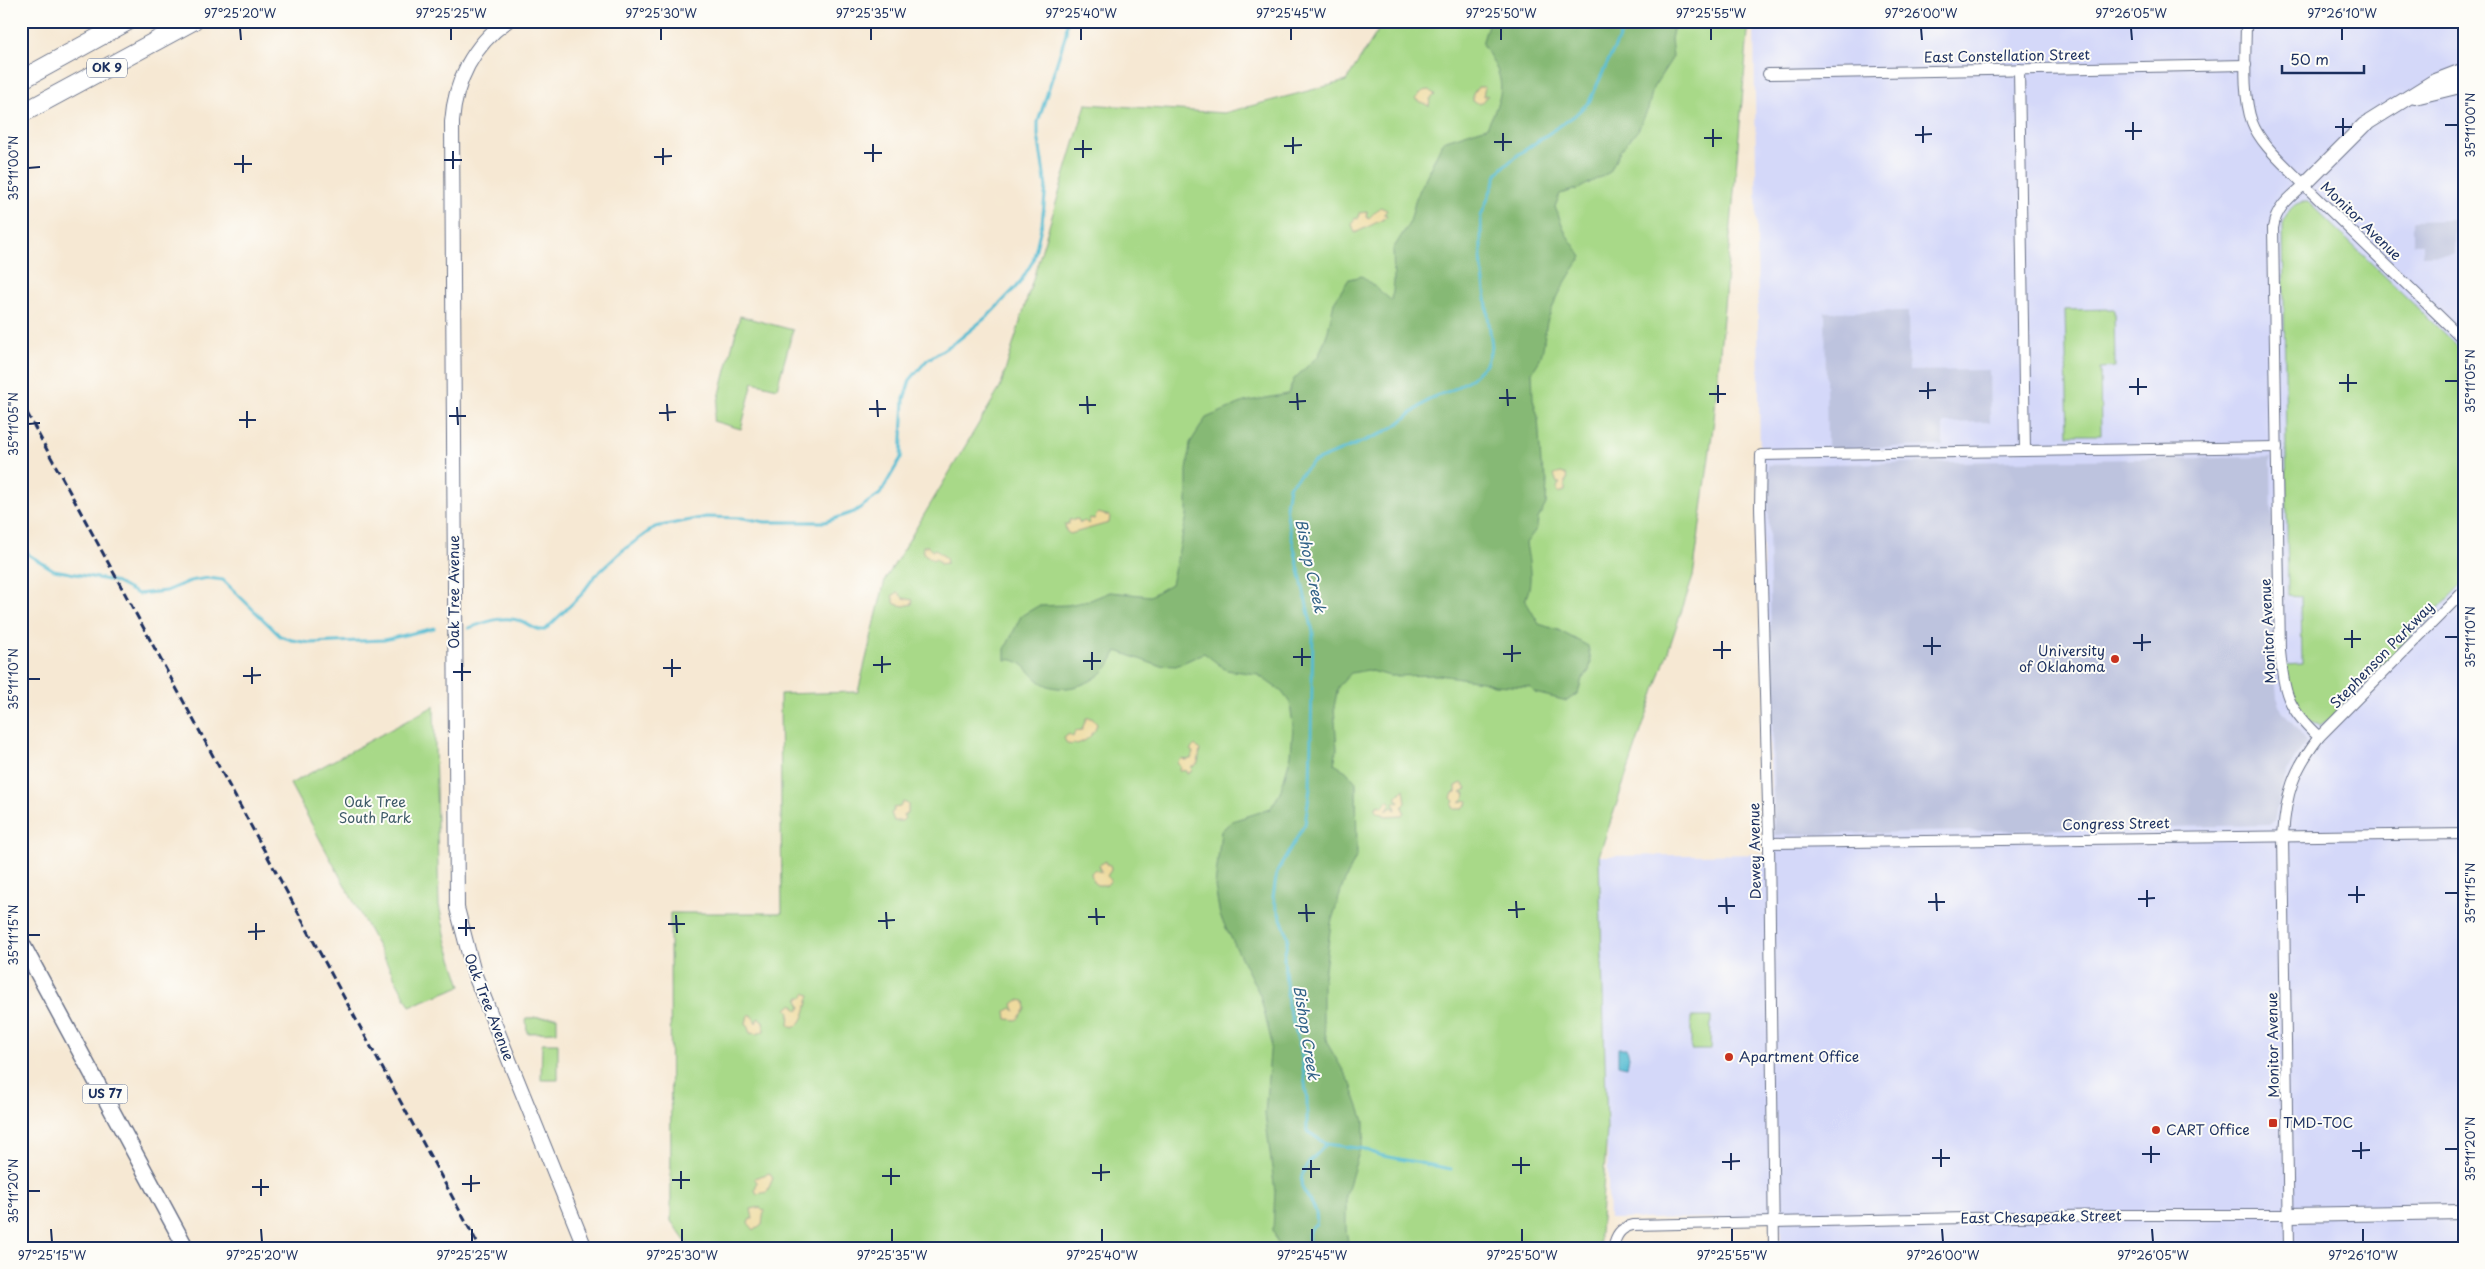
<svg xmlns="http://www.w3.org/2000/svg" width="2485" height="1269" font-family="'Playpen Sans',sans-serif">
  <rect width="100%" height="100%" fill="#fdfcf7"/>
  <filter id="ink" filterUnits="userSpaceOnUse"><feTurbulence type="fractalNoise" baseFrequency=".02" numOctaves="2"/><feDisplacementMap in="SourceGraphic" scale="10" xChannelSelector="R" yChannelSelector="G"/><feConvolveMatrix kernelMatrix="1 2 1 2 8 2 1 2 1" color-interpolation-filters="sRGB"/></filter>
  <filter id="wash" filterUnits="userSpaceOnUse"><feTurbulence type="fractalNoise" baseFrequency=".0096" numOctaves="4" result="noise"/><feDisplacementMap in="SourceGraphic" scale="20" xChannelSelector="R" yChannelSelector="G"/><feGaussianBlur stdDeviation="1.12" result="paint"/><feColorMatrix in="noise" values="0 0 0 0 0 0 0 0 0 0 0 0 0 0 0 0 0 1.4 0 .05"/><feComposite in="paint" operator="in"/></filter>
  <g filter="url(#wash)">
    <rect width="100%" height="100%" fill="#f6e8d3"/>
    <!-- built -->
    <path fill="#d4d8f9" d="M1754,21H2464V1248H1781L1780,1218L1609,1219L1599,856L1773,854L1760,465Z"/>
    <!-- industrial -->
    <g fill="#bdc3de">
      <path d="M2455,220L2454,254L2422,255V244H2413V221Z"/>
      <path d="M1908,311L1909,371L1989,370L1990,422L1943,423V446L1827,448L1825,312Z"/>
      <path d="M2271,457L2274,659L2277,697L2282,711L2304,738L2306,743L2293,761L2281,790L2274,821L2269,825L1774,835L1768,465Z"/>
    </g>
    <!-- green -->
    <g fill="#a8d988" stroke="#628473">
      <path d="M1384,21H1749L1714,420L1693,577L1599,856L1607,1130L1599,1248H690L671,1221L670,913H782L780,694L858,692L885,580L1000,388L1086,104L1224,113L1346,81Z"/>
      <path d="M2308,202L2464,353V582L2331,718L2320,725C2295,721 2287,686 2286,665L2302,664L2301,596L2288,595L2283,225C2287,212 2293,201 2308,202Z"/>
      <path d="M2114,309L2115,367L2100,368L2101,435H2068L2065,310Z"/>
      <path d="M740,316L793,330L777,388L753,382L741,429L713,421Z"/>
      <path d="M434,706L439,905L447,943L461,986L410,1006L290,784Z"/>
      <path d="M557,1017V1032L527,1033L526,1018Z"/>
      <path d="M1691,1017H1711L1710,1050H1691Z"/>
      <path d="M542,1043H558V1080H541Z"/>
    </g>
    <!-- forest -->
    <path fill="#86b974" stroke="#507469" d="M1489,21H1675L1671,39L1673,57L1653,88L1648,109L1638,130L1620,151L1610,172L1578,189L1560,194L1555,207L1566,234L1582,257C1568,276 1556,297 1548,319C1542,338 1547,355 1532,371L1533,399L1538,417L1541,464L1547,480L1546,504L1538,519L1537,528L1526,543C1529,564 1534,581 1525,600L1539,624L1558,630L1588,646L1591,662L1589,671L1582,679L1578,693L1567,701L1535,693L1529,687L1494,685L1482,681L1439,675L1390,676L1368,670L1351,673L1338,687L1334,707L1337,749L1334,764L1346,771L1356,782L1357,855L1343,885L1331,923L1323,985V1020L1327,1043L1351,1084L1364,1121V1136L1346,1195V1229L1349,1248H1279L1273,1230L1275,1192L1265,1114L1271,1040L1260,995L1220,916L1215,886L1221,831L1232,821L1270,809L1280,793L1291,755L1293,726L1290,703L1282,692L1257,674L1226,670L1204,653L1176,666L1156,665L1117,651C1114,656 1111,663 1107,668C1094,683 1066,694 1046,685C1030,678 1025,657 1005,660V649L1021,616L1038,606L1068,605L1088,601L1110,592L1150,596L1171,584L1187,516V471L1190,443L1206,418L1244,402L1288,394L1294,379L1319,355L1328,331L1334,302L1349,279L1362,276L1392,301L1394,282L1393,249L1410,222L1416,198L1443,141L1487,127C1506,90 1506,79 1482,44Z"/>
    <!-- sand -->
    <g fill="#eeda9e" stroke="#84847e">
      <path d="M1478,87H1485L1483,96L1488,95L1480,104L1473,101V94Z"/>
      <path d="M1430,90L1435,95L1430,99L1429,106L1415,99L1423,91Z"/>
      <path d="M1380,207L1387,210L1384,214L1387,215L1384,219L1355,233L1352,224L1355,218L1358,219L1359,213L1367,212L1366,217L1369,218Z"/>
      <path d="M1561,473L1566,475L1567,480L1565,481V491L1558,493L1557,487L1560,483H1557L1554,475Z"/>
      <path d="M1098,513L1110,516L1109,523L1070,534L1066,531L1065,524H1069V520L1078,519L1080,523L1085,521L1088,524L1090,518L1094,519Z"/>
      <path d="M923,546H928L932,551L935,549L946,558L947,563L940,564L936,558L933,560L923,553Z"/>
      <path d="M898,592L903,598L913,600L912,604L904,606L895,604L892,596Z"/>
      <path d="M1086,718H1092L1097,724C1095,736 1080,747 1067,744L1064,738L1069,734L1073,737L1075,731L1082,730Z"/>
      <path d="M1195,745L1200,750C1198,758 1201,765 1191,767L1192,771L1187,774L1186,771L1179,770L1181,767L1177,763L1182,758L1184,760L1191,759L1193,752L1190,750Z"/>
      <path d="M1462,783L1467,789L1461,792L1466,794L1465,797L1460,802L1467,800L1468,802L1463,809H1454L1452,805L1454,801L1451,798L1453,793L1456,792V786Z"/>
      <path d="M1404,789L1406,803L1402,807L1404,812L1402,815L1386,816L1376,811V807L1380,805L1383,807L1387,800L1391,803L1386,811L1392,807L1396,810L1394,802H1399L1396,797Z"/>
      <path d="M903,802L908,804V813L903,815L905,818L902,821H894L891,813L894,811L893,808L900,807Z"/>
      <path d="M1106,861V864L1110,865L1111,870L1107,876L1111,880L1107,885H1097L1093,882L1091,873L1095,869L1102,872L1099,865Z"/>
      <path d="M805,993L810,995C806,1006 806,1023 793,1028L789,1025L790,1012L787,1009L793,1004L798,1011L801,1007L798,1000L800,997H804Z"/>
      <path d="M1018,1000L1025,1001L1026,1009L1017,1020L1007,1019L1006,1011L1011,1008L1015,1011L1013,1004Z"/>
      <path d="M748,1015H752L756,1023L758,1018L763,1021L764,1031L757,1034L750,1033L746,1023Z"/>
      <path d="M770,1173L773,1178L767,1192L757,1194L755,1190L757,1182L754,1178Z"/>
      <path d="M760,1207L764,1211L762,1224L754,1230L748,1223L750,1219H753L751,1209Z"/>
    </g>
    <!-- water -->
    <path fill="#54bcd2" stroke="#387698" d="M1618,1048H1627L1629,1057L1627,1067L1618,1065Z"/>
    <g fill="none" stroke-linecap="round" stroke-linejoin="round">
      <!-- stream -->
      <g stroke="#54bcd2" stroke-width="3">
        <path d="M21,541L29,555L54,570L113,581L138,594L166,591L190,581L208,578L223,580L280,636L292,640L310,643L384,640L434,628"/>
        <path d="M469,628C486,622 505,614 523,622C531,626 536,631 545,630L581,595L594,577L622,551L655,527L706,517L743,518L765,522H825L854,512L880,494L901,458L904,399L910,380L927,360L957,341L989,315L1019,284L1033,261L1042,223L1046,187L1038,135V122L1066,34L1067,21"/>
        <path d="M1326,1144L1365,1149L1379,1155L1451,1169"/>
        <path d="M1310,1248C1308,1238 1306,1229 1316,1224C1321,1199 1291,1194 1305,1169C1309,1160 1320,1152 1326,1144L1307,1131V1100L1301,1050L1288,1005L1284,958L1288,937L1273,897L1277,872L1305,824L1310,788L1313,632L1288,521L1286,506L1289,486L1313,462L1381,434L1398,424L1431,398L1452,390L1472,378L1486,364L1492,347L1481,259V216L1498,172L1515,157L1574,116L1589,102L1627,21"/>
      </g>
    </g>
  </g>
  <g filter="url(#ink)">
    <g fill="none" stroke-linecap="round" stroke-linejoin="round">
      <defs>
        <g id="street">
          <path d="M2246,21C2246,50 2242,95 2252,122C2261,146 2287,166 2304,185C2289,198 2276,208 2273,228L2280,651C2284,693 2287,708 2319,737"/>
          <path d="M2019,69L2025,451"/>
          <path d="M1768,74L2246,65"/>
          <path d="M2304,185L2464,340"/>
          <path d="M1769,843L2464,834"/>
          <path d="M1613,1248C1616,1235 1620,1228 1633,1225L2114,1215H2289"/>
          <path d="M1774,1248L1769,843L1760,507L1761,455L2277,447"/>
          <path d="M2289,1248L2283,835C2286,793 2293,771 2319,737L2464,591"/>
        </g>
        <g id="secondary">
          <path d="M507,21C473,45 455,81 452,122L457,908L474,973L585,1248"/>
          <path d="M2415,97L2464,85"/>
          <path d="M2304,185L2364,125L2433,82L2464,70"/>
          <path d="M2289,1215L2464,1212"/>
        </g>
        <path id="primary" d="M21,942L186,1248"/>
        <g id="highway">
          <path d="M21,80L128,21"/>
          <path d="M21,114L193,21"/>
        </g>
      </defs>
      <!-- street casing -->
      <use href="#street" stroke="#687087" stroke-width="12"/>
      <!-- secondary casing -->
      <use href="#secondary" stroke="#687087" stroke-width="16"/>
      <!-- primary casing -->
      <use href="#primary" stroke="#687087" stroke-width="18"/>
      <!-- highway casing -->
      <use href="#highway" stroke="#687087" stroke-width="20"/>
      <!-- street -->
      <use href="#street" stroke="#fff" stroke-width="10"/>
      <!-- secondary -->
      <use href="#secondary" stroke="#fff" stroke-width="14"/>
      <!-- primary -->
      <use href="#primary" stroke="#fff" stroke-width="15"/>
      <!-- highway -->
      <use href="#highway" stroke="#fff" stroke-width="18"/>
      <!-- rail -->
      <path stroke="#1b2f5e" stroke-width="3" stroke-dasharray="8 4" stroke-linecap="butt" d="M21,402L480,1248"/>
    </g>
  </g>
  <!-- ticks -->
  <path fill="none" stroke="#1b2f5e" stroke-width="2" d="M240,28L241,40M451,28V40M661,28V40M871,28V40M1081,28V40M1291,28V40M1501,28V40M1711,28V40M1921,28L1922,40M2131,28L2132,40M2342,28V40M2343,118V136M2133,122V140M2445,125H2458M1923,126V143M2335,127H2352M1713,129V147M2125,131H2142M1503,133V151M1915,135L1932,134M1293,137V154M1704,138H1722M1083,140V158M1494,142H1512M873,144V162M1284,146L1302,145M663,148V165M1074,149H1092M453,151V169M864,153H882M243,155V173M654,157L672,156M444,160H462M234,164H252M28,168L40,167M2348,374V392M2138,378V395M2445,381H2458M1928,382V399M2339,383H2357M1718,385V403M2129,387H2147M1507,389L1508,406M1919,391L1936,390M1297,393L1298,410M1709,394H1726M1087,396L1088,414M1499,398H1516M877,400L878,417M1289,402L1306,401M667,404L668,421M1079,405H1096M457,407L458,425M869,409H886M247,411V428M659,413L676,412M449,416H466M239,420H256M28,424L40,423M2352,630V648M2142,634V651M1932,637V655M2445,637H2458M2344,639H2361M1722,641V659M2133,643L2151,642M1512,645V662M1923,646H1941M1302,648V666M1713,650H1731M1092,652V670M1503,654L1521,653M882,656V673M1293,657H1311M672,659V677M1083,661H1101M462,663V681M873,665L891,664M252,667V684M663,668H681M453,672H471M243,676L261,675M28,679H40M2357,886V903M2147,890V907M1936,893L1937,911M2445,893H2458M2348,895H2365M1726,897L1727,914M2138,899L2155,898M1516,901L1517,918M1928,902H1945M1306,904L1307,922M1718,906H1735M1096,908L1097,925M1508,910L1525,909M886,912L887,929M1298,913H1315M676,915L677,933M1088,917H1105M466,919V936M878,921L895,920M256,923V940M668,924H685M458,928H475M248,932L265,931M28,935H40M2361,1142V1159M2151,1146V1163M1941,1149V1167M2445,1149H2458M2352,1151L2370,1150M1731,1153V1170M2142,1154H2160M1521,1157V1174M1932,1158H1950M1311,1160V1178M1722,1162L1740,1161M1101,1164V1181M1512,1165H1530M891,1168V1185M1302,1169H1320M681,1171V1189M1092,1173L1110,1172M471,1175V1192M882,1176H900M261,1179V1196M672,1180H690M462,1184L480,1183M252,1187H269M28,1191H40M51,1229L52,1242M261,1229L262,1242M472,1229V1242M682,1229V1242M892,1229V1242M1102,1229V1242M1312,1229V1242M1522,1229V1242M1732,1229V1242M1942,1229L1943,1242M2152,1229L2153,1242M2363,1229V1242"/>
  <!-- markers -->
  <g fill="#c8321e" stroke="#fdfcf7" stroke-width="2">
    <circle cx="2115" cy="659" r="5"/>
    <circle cx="1729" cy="1057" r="5"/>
    <rect x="2268" y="1118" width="10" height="10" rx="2.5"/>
    <circle cx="2156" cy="1130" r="5"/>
  </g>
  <g text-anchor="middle" stroke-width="4" stroke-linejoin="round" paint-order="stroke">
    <!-- shield labels -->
    <g fill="#fdfcf7" stroke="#5f6c8c" stroke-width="1">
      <rect x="87" y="58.5" width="40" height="19" rx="4"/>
      <rect x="82.5" y="1084.5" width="45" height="19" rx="4"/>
    </g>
    <g font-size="12" font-weight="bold" fill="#1b2f5e">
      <text x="107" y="72">OK 9</text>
      <text x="105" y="1098">US 77</text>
    </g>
    <!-- street labels -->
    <g font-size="14" fill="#1b2f5e" stroke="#fdfcf7">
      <text transform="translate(2007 56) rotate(-1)" y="5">East Constellation Street</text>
      <text transform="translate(2361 221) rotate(44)" y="5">Monitor Avenue</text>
      <text transform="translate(454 592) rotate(-90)" y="5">Oak Tree Avenue</text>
      <text transform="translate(2268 631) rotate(-93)" y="5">Monitor Avenue</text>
      <text transform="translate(2382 655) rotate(-46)" y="5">Stephenson Parkway</text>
      <text transform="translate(2116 824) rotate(-1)" y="5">Congress Street</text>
      <text transform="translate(1755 851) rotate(-91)" y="5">Dewey Avenue</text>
      <text transform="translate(489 1007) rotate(69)" y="5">Oak Tree Avenue</text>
      <text transform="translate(2273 1045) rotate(-91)" y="5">Monitor Avenue</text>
      <text transform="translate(2041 1217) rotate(-1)" y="5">East Chesapeake Street</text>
    </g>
    <!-- poi labels -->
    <g font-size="14" fill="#1b2f5e" stroke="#fdfcf7" text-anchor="start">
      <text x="2105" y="656" text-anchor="end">University<tspan x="2105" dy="16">of Oklahoma</tspan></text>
      <text x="1739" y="1062">Apartment Office</text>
      <text x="2283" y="1128">TMD-TOC</text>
      <text x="2166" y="1135">CART Office</text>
    </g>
    <!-- park labels -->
    <g font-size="14" fill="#3e5a68" stroke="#fdfcf7">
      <text x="375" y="807">Oak Tree<tspan x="375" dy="16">South Park</tspan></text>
    </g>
    <!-- water labels -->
    <g font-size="15" font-style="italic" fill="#2f6087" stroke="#fdfcf7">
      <text transform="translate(1310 566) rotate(78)" y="5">Bishop Creek</text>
      <text transform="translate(1306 1033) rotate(81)" y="5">Bishop Creek</text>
    </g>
  </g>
  <!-- margin -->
  <rect width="2485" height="1269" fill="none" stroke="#fdfcf7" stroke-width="55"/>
  <!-- scale -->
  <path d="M2282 65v8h82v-8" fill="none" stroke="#1b2f5e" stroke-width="2.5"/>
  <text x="2290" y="65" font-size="15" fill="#1b2f5e" stroke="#fdfcf7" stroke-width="4" paint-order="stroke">50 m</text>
  <rect x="28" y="28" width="2430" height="1214" fill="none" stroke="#1b2f5e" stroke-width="2"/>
  <g font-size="12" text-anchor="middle" fill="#1b2f5e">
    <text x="240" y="18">97°25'20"W</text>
    <text x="451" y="18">97°25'25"W</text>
    <text x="661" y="18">97°25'30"W</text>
    <text x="871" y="18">97°25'35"W</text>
    <text x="1081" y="18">97°25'40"W</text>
    <text x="1291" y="18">97°25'45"W</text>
    <text x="1501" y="18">97°25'50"W</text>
    <text x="1711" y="18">97°25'55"W</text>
    <text x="1921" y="18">97°26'00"W</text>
    <text x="2131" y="18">97°26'05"W</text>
    <text x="2342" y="18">97°26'10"W</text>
    <text transform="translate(2471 125) rotate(-90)" y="4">35°11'00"N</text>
    <text transform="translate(14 168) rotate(-90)" y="4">35°11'00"N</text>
    <text transform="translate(2471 381) rotate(-90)" y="4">35°11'05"N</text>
    <text transform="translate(14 424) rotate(-90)" y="4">35°11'05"N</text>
    <text transform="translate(2471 637) rotate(-90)" y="4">35°11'10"N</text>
    <text transform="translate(14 679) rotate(-90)" y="4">35°11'10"N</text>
    <text transform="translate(2471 893) rotate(-90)" y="4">35°11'15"N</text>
    <text transform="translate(14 935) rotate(-90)" y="4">35°11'15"N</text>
    <text transform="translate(2471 1149) rotate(-90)" y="4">35°11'20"N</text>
    <text transform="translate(14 1191) rotate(-90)" y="4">35°11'20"N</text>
    <text x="52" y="1260">97°25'15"W</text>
    <text x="262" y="1260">97°25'20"W</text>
    <text x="472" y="1260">97°25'25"W</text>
    <text x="682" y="1260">97°25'30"W</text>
    <text x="892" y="1260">97°25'35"W</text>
    <text x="1102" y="1260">97°25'40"W</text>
    <text x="1312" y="1260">97°25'45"W</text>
    <text x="1522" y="1260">97°25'50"W</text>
    <text x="1732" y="1260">97°25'55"W</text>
    <text x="1943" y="1260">97°26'00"W</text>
    <text x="2153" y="1260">97°26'05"W</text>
    <text x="2363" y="1260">97°26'10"W</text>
  </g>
</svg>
